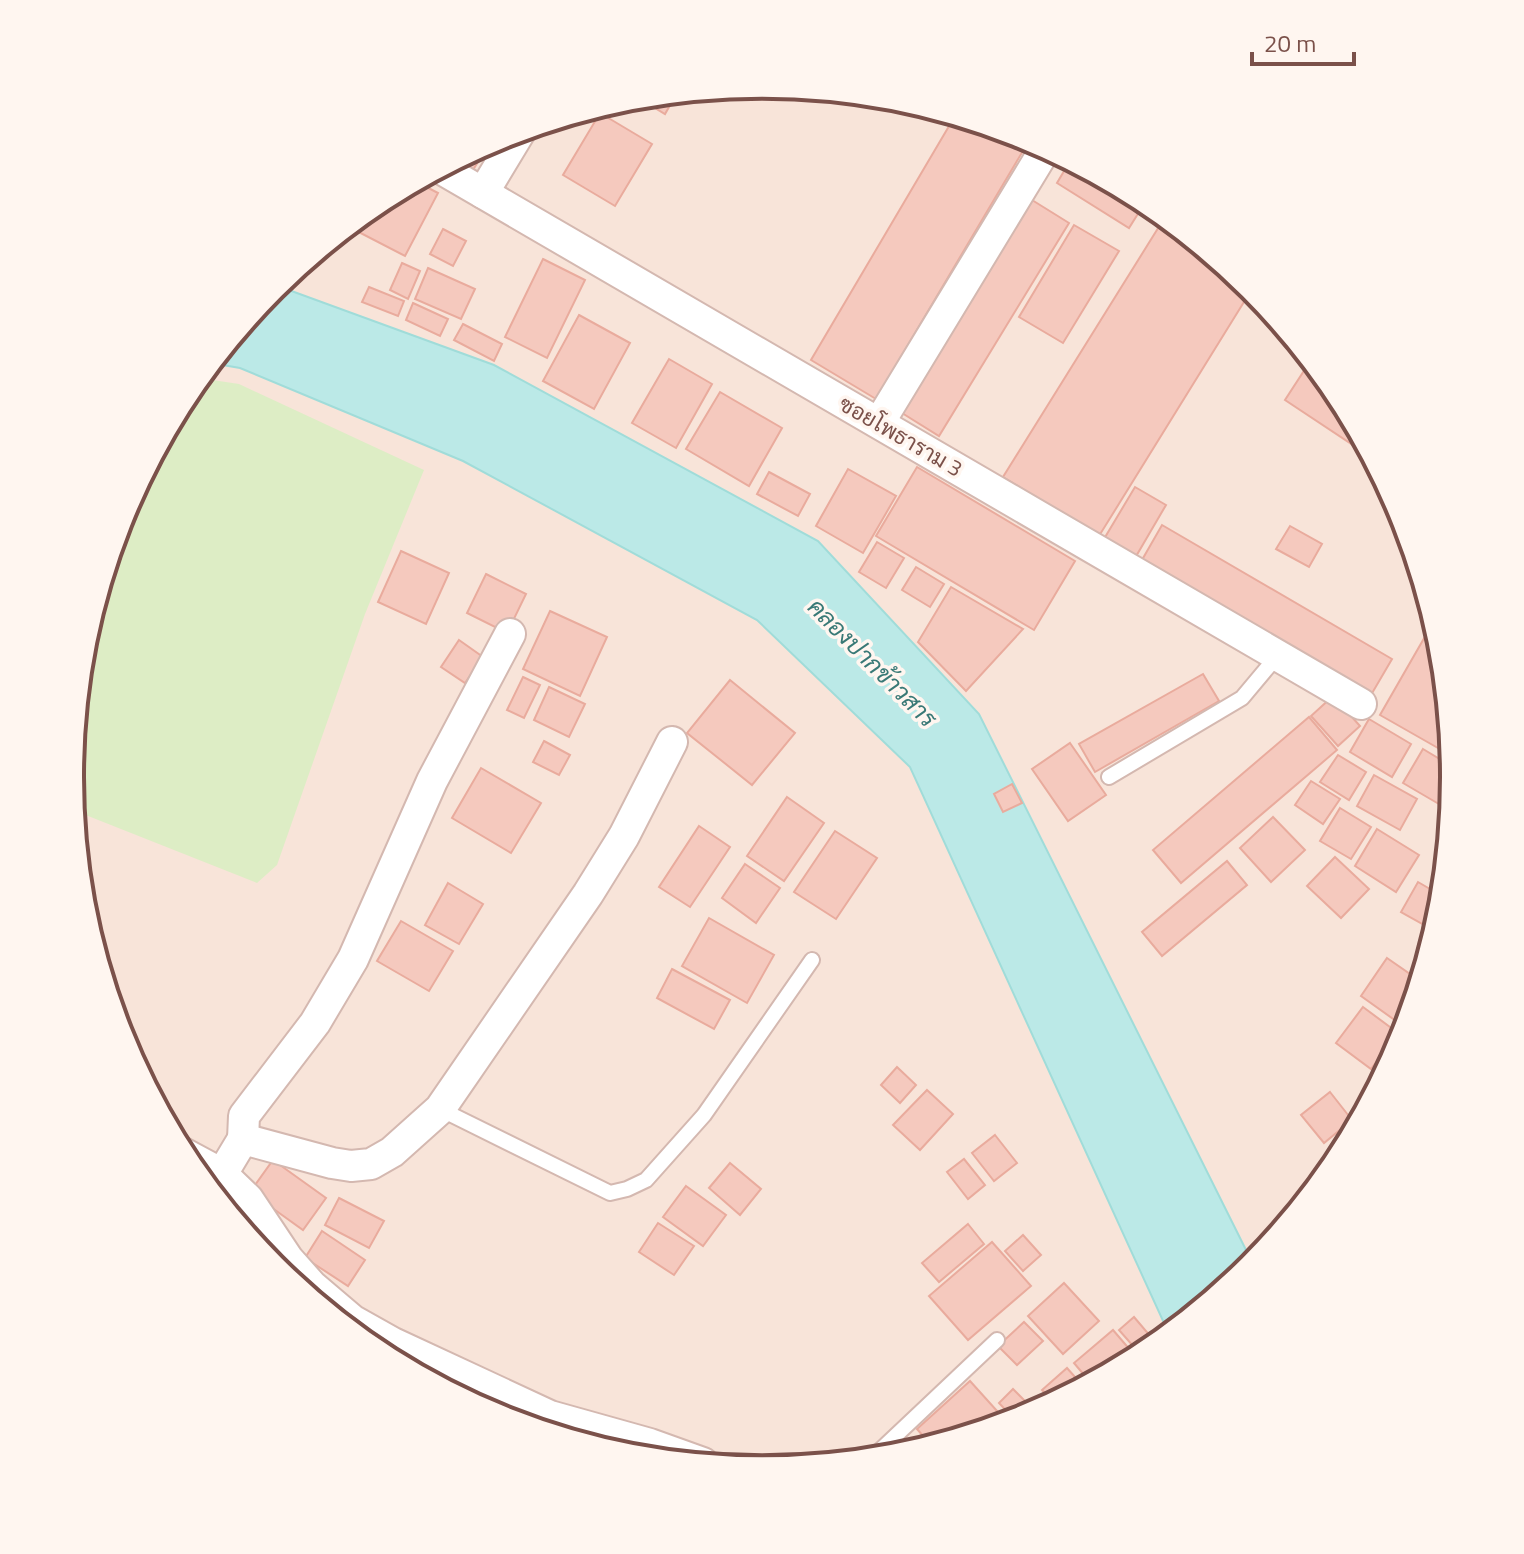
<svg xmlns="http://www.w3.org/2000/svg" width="1524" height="1554" font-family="'Titillium Web',Sarabun,sans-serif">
  <rect width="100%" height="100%" fill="#fef1e9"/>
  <!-- residential -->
  <g fill="#f8e4d9">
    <path d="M762,85L897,98L1027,138L1147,202L1252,288L1338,393L1401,513L1441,642L1454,777L1441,912L1401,1042L1337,1162L1253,1264L979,714L275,285L378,201L498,138L627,98Z"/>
    <path d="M211,363L240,368L463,461L757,620L910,767L1169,1334L1146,1353L1026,1416L897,1456L762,1469L627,1456L497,1416L377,1352L272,1266L186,1161L123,1041L83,912L70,777L83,642L123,512L187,392Z"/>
  </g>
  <!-- green -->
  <path fill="#ddedc5" d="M199,378L239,384L424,470L365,614L277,865L257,883L73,810L70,777L83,642L123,512L187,392Z"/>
  <!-- water -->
  <path fill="#bbe9e7" stroke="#a0dcd9" stroke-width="2" d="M275,285L494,365L818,541L979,714L1253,1264L1251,1267L1169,1334L910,767L757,620L463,461L240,368L211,363Z"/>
  <!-- building -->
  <g fill="#f5c9be" stroke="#e9ab9d" stroke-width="2">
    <path d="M677,93L665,114L637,97Z"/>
    <path d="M600,113L652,144L615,206L563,175Z"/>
    <path d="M955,116L1030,139L876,399L811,360Z"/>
    <path d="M491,141L473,170L456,160Z"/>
    <path d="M1070,161L1146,201L1129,228L1057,183Z"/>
    <path d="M415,181L438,193L405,256L347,226L378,201Z"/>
    <path d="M1032,200L1069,223L939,436L902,413Z"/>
    <path d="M1165,217L1252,289L1099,536L1003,477Z"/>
    <path d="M1074,225L1119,251L1063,343L1019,317Z"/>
    <path d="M443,229L466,241L453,266L430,254Z"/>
    <path d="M543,259L585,280L547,358L505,337Z"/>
    <path d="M402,263L420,271L408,299L390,290Z"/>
    <path d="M428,268L475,289L461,319L415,299Z"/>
    <path d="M369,287L404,301L398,316L362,302Z"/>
    <path d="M413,303L448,319L440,336L406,320Z"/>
    <path d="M579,315L630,343L594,409L543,381Z"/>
    <path d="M463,324L502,344L494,361L454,340Z"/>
    <path d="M669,359L712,384L676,448L632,423Z"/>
    <path d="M1311,360L1338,393L1362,438L1356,447L1285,400Z"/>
    <path d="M720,392L782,428L749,486L686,449Z"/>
    <path d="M917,467L1075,561L1034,630L876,536Z"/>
    <path d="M848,469L896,496L863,553L816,526Z"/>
    <path d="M769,472L810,494L798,516L757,494Z"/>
    <path d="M1135,487L1166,505L1135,558L1104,539Z"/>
    <path d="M1162,525L1392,659L1371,695L1142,560Z"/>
    <path d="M1290,526L1322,544L1309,567L1276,549Z"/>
    <path d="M877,542L904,558L886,588L859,572Z"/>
    <path d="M401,551L449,573L426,624L378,602Z"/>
    <path d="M916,567L944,584L930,607L902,590Z"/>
    <path d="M486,574L526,594L507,633L467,613Z"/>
    <path d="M951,587L1023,629L966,691L918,642Z"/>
    <path d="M550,611L607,637L580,696L523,669Z"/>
    <path d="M1434,621L1441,642L1452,756L1380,715Z"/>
    <path d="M459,640L483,657L465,683L441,667Z"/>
    <path d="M1203,674L1219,701L1095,772L1079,744Z"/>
    <path d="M523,677L540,685L524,718L507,710Z"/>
    <path d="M730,680L795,733L752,785L687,733Z"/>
    <path d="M549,687L585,704L569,737L534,720Z"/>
    <path d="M1333,696L1360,726L1338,746L1311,716Z"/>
    <path d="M1309,717L1337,750L1181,883L1153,850Z"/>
    <path d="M1369,719L1411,744L1392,777L1350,752Z"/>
    <path d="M544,741L570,755L559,775L533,762Z"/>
    <path d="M1070,743L1106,795L1068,821L1032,769Z"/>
    <path d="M1423,749L1453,767V792L1444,807L1403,783Z"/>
    <path d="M1338,755L1366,772L1349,800L1320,782Z"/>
    <path d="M481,768L541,803L511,853L452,818Z"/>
    <path d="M1374,775L1417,799L1400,830L1357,806Z"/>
    <path d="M1311,781L1340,799L1323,824L1295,805Z"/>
    <path d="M1012,784L1022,803L1003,812L994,794Z"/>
    <path d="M787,797L824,823L784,881L747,856Z"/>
    <path d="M1340,808L1371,827L1351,859L1320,841Z"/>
    <path d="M1273,817L1305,850L1271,882L1240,848Z"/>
    <path d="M699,826L730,847L690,907L659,887Z"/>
    <path d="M1377,829L1419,855L1396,892L1355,866Z"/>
    <path d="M835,831L877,858L836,919L794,892Z"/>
    <path d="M1335,857L1369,889L1341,918L1307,886Z"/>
    <path d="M1227,861L1247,885L1162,956L1142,932Z"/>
    <path d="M745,864L780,888L756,923L722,898Z"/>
    <path d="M1418,882L1442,896L1441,912L1435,931L1401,912Z"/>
    <path d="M448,883L483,904L459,944L425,925Z"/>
    <path d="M709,918L774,955L747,1003L682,966Z"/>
    <path d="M401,921L453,951L429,991L377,961Z"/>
    <path d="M1387,958L1420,981L1417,990L1396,1021L1361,996Z"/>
    <path d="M672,969L730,1000L714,1029L657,998Z"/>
    <path d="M1363,1007L1398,1033L1371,1069L1336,1043Z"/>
    <path d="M897,1067L916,1085L900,1103L881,1085Z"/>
    <path d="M927,1090L953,1114L920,1150L893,1125Z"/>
    <path d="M1330,1092L1352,1120L1324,1143L1301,1115Z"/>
    <path d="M995,1135L1017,1163L994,1181L972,1153Z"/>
    <path d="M964,1159L985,1185L968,1199L947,1172Z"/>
    <path d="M273,1160L326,1198L303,1230L250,1192Z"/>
    <path d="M730,1163L761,1189L740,1215L709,1188Z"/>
    <path d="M686,1186L726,1215L703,1246L663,1217Z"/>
    <path d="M339,1198L384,1221L369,1248L325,1225Z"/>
    <path d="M658,1223L694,1246L674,1275L639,1252Z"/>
    <path d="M968,1224L984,1244L939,1282L922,1263Z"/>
    <path d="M322,1231L365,1260L348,1286L305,1258Z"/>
    <path d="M1023,1235L1041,1255L1023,1271L1005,1251Z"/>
    <path d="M992,1242L1031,1286L968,1340L929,1296Z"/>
    <path d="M1064,1283L1099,1321L1063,1354L1028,1316Z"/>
    <path d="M1134,1317L1157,1344L1141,1355L1119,1330Z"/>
    <path d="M1024,1322L1043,1341L1017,1365L998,1346Z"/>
    <path d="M1113,1330L1137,1358L1090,1382L1074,1363Z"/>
    <path d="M1067,1368L1083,1386L1054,1402L1042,1390Z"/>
    <path d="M970,1381L1007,1422L931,1445L917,1429Z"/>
    <path d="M1013,1389L1036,1412L1015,1420L999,1403Z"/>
  </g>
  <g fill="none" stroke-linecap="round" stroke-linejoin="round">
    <defs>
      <g id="lane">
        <path d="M1109,777L1242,698L1278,655"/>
        <path d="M440,1109L610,1193L627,1189L646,1180L704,1115L812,960"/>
        <path d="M872,1458L997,1340"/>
      </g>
      <g id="street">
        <path d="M440,168L1361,704"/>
        <path d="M483,193L521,130"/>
        <path d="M879,423L1046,148"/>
        <path d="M243,1139L244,1116L315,1023L353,959L432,781L510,634"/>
        <path d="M181,1152L222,1174L248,1199L288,1259L312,1286L352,1320L393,1343L550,1416L650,1444L703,1463"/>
        <path d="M222,1174L243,1139L332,1163L351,1166L371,1164L392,1152L440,1109L588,894L624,836L672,742"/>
      </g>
    </defs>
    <!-- lane casing -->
    <use href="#lane" stroke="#d4b8b0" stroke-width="18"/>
    <!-- street casing -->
    <use href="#street" stroke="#d4b8b0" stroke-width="34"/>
    <!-- lane -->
    <use href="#lane" stroke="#fff" stroke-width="14"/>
    <!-- street -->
    <use href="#street" stroke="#fff" stroke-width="30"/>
  </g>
  <g text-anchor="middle" stroke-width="7" stroke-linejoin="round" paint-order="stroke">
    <!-- street labels -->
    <g font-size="22" fill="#7b514a" stroke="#fff6f0">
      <text transform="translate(901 436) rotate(30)" y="8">ซอยโพธาราม 3</text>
    </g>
    <!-- water labels -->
    <g font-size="24" font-style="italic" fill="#397976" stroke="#fff6f0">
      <text transform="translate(872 663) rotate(45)" y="8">คลองปากข้าวสาร</text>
    </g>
  </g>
  <!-- crop -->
  <path d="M0 0H1524V1554H0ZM84 777a678 678 0 1 1 1356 0a678 678 0 1 1-1356 0Z" fill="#fff6f0" fill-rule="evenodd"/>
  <path fill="none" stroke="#7b514a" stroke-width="4" d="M84 777a678 678 0 1 1 1356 0a678 678 0 1 1-1356 0Z"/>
  <!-- scale -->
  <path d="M1252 52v12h102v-12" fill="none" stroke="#7b514a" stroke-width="4"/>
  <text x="1264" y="52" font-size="24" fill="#7b514a" stroke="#fff6f0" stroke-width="6" paint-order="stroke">20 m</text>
</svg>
